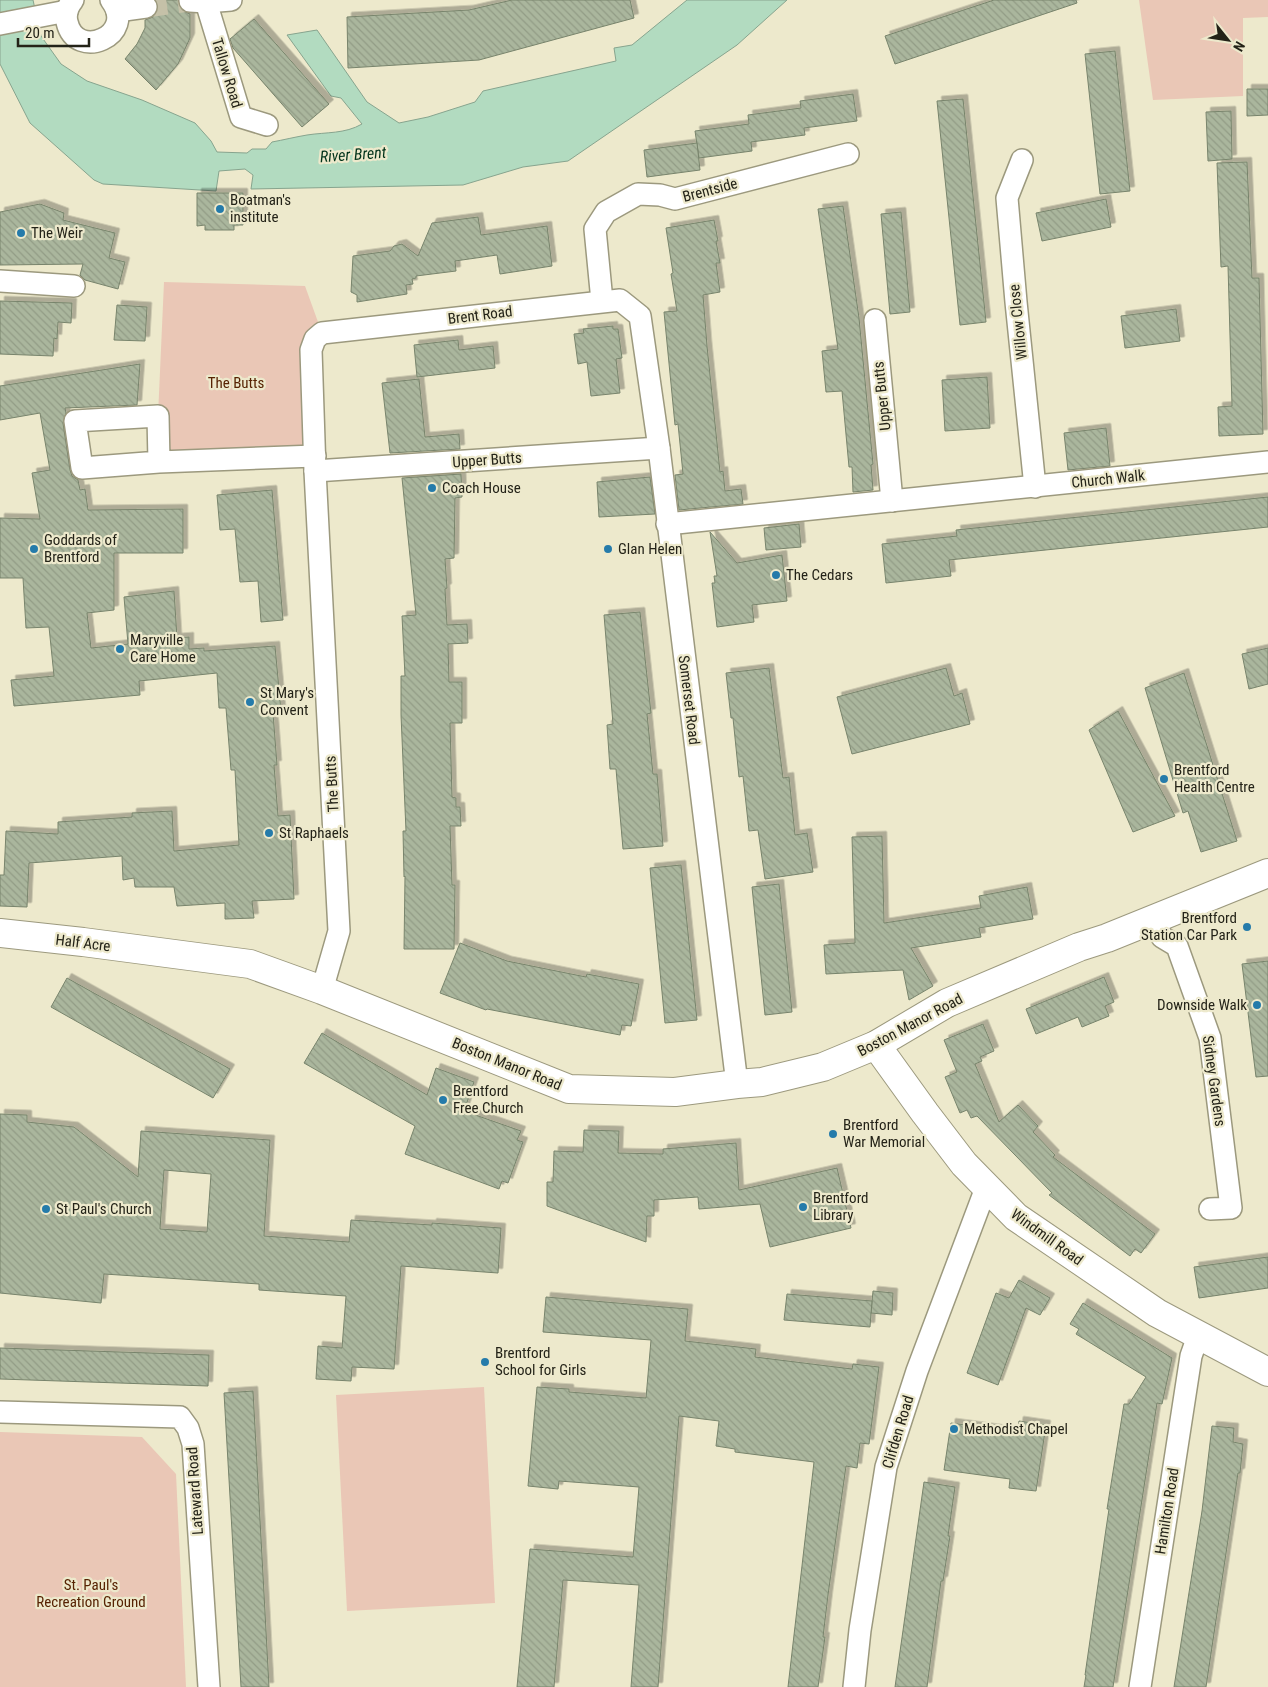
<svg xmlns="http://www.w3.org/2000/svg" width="1268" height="1687" font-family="'Roboto Condensed',sans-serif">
  <defs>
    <pattern id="building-back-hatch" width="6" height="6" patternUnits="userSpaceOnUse" patternTransform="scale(1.25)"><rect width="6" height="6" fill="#aab69d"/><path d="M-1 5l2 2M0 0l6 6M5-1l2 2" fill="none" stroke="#929c86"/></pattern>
    <filter id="shadow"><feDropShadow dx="4.5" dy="-4.5" stdDeviation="0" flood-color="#0004"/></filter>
  </defs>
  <rect width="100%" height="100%" fill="#ede9cc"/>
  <!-- park -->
  <g fill="#eac7b6">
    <path d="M1139,0H1268V17L1243,18V96L1153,100Z"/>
    <path d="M164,282L305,286L322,333L315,456L159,462L158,416Z"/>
    <path d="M484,1387L495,1603L347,1611L336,1395Z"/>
    <path d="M0,1432L142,1437L176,1474L186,1687H0Z"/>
  </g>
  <!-- water -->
  <path fill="#b2dbc0" stroke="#87a48e" d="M0,0H33L41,36L61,64L87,81L142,100L195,123L211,141L217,152L247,153L252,149H266L272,142C283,140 295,137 307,135C326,132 345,134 362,124L341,98L331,96L287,35L317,30L367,102L399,123L428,117L475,102L483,91L616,61L614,48L632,45L687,0H787L737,45L568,161L523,167L463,185L251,189L253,175L245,169L219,171L216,191L103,184L94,180L30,123L0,64Z"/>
  <!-- building -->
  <g fill="url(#building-back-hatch)" stroke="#78846c" fill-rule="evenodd" filter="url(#shadow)">
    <path d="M156,0H178L179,6L183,11L190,14V38L178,64L156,90L125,59L137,44L145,28V20L153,17L157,12L158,6Z"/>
    <path d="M512,0H630L634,18L479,60L348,68L347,17L469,10Z"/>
    <path d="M994,0H1076L1077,3L895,64L885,36Z"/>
    <path d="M254,19L329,104L302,127L233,48L230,39Z"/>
    <path d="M1115,51L1130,191L1100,194L1085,54Z"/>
    <path d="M1247,89H1268V115L1247,116Z"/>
    <path d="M853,94L857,121L804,128L805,135L751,142L752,151L699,158L695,131L749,124L748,115L801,108L800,101Z"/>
    <path d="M963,99L986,322L960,325L937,101Z"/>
    <path d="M1231,111L1232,159L1208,161L1206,112Z"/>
    <path d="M697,143L700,170L647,177L644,150Z"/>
    <path d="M1247,162L1252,278H1259L1263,434L1219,436L1218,407L1232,406L1228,266L1221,267L1217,163Z"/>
    <path d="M197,193H243V225H234V230H205V225L197,226Z"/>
    <path d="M1106,199L1111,227L1042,241L1036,213Z"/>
    <path d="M40,204L64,213L63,220L115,233L109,258L125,262L118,289L85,280L80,275L83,264L0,265V212Z"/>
    <path d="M843,206L859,318L873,464L871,465L873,490L853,492L852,467H849L842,391L826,392L822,351L838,349L818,209Z"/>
    <path d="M901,212L910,312L890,314L881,214Z"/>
    <path d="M478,217L481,235L547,226L552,266L500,274L497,255L455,261L456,271L416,276V278L412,279L413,284L406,285L407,294L357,302V295L351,292L353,256L390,251L394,246L402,244L418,256L432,223Z"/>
    <path d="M714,220L718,241H716L720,263H716L720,292L703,295L707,346L720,472L723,471L725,491L741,489L743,504L679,510L675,475L683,474L678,424L675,425L664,312L677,311L671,274L673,273L666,228Z"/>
    <path d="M0,301L72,303L71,323L58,322L57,339L54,338L53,356L0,354Z"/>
    <path d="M117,305L147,307L145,341L114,340Z"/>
    <path d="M1176,309L1180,341L1125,348L1121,316Z"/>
    <path d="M613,326V329H618L622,358L616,359L620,393L591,396L587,362L578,364L574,334L584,333L583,329Z"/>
    <path d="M458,340L459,350L493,346L495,368L417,377L414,345Z"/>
    <path d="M140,364L137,405L65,408L66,413L63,423L70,470L72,476L78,480L80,490L85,489L88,510L183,509V553H114V610L87,613L91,648L128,644L124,597L174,591L177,638L189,637V649L204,648V651L275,646L281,711L273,713L277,765H274L278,816L290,815L294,899L252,901L254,918L225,919V903L177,906L174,887H135L134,878L123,880L122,856L29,863L27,907L0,906V875H4L6,831L58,834V822L132,817V813L172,811L174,851L239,845L235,770H231L226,708H219L217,673L139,681L140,695L14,706L11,680L54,676L49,627L26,628L23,578H0V518L40,519L32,473L50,470L40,413L0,420V386Z"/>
    <path d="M987,377L990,428L945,431L942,380Z"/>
    <path d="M419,379L425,437L459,434L460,449L390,453L382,383Z"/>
    <path d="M1106,428L1110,466L1068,470L1064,433Z"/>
    <path d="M461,474L462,497L455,498L454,558L445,559L447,588L445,589L447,625L467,624L468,643L448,644L449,682H462V723H450L452,797L456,798V807H460L461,826H450L452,885H455L454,949H404L405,876L404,877L403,831H406L401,715V676H405L402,616L416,615L402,478Z"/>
    <path d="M650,477L655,514L599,517L597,482Z"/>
    <path d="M272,490L283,620L261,622L258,581L240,582L235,529L220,530L217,495Z"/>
    <path d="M1268,497V527L949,560L951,576L886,583L882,544L957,536L956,530Z"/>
    <path d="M799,524L801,547L766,550L764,528Z"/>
    <path d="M710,532L737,563L782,555L787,601L752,605L754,622L717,627L712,583H715L714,576H717Z"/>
    <path d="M640,612L651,713L647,714L653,774H657L663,846L623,849L616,769H610L607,725L613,724L604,615Z"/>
    <path d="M1268,648V684L1249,689L1242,654Z"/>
    <path d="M769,668L783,778L789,777L795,835L807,833L813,872L765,879L758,830L749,831L743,776L739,777L733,718H731L726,673Z"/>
    <path d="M946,668L954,696L962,693L970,724L852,754L837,697Z"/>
    <path d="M1184,673L1237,841L1201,852L1188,811L1183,813L1145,688Z"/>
    <path d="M1118,711L1175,816L1133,832L1089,730Z"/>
    <path d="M882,836L884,923L981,908L979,896L1027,887L1033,919L979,928L981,937L911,948L933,986L909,1000L903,970L826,974L824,945L855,943L852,837Z"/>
    <path d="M681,865L697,1020L665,1023L650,868Z"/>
    <path d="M779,884L792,1012L765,1015L752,887Z"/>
    <path d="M460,943L507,961L586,977L587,974L639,984L631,1026L622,1025L620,1035L487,1009L486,1010L440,993Z"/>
    <path d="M1268,961V1076L1256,1077L1242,964Z"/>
    <path d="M1104,977L1114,1002L1105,1006L1109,1016L1082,1027L1078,1017L1036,1034L1026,1009Z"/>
    <path d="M67,978L230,1069L213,1098L51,1007Z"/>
    <path d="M983,1024L994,1051L980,1057L982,1061L975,1064L999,1122L1018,1105L1038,1126L1033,1132L1055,1155L1053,1157L1155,1234L1141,1253L1135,1249L1130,1256L1049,1195L1052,1193L977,1116L971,1118L967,1110L960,1113L945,1077L957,1072L944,1040Z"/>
    <path d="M322,1033L427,1095L436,1068L474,1082L464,1111L521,1131L517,1140L523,1142L508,1183L502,1181L499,1189L405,1154L415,1126L304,1063Z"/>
    <path d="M0,1114L27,1115V1122L74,1127L138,1177L141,1131L270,1140L264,1236L349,1242L351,1220L432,1225V1223L501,1228L498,1273L401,1266L394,1369L352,1367L351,1381L316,1379L318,1346L342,1348L346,1296L259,1290V1284L104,1274L101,1303L0,1293ZM164,1170L211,1174L207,1232L160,1229Z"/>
    <path d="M584,1130L619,1131L618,1153L663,1154V1149L736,1143L739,1190L837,1168L851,1228L770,1247L760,1204L699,1209L698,1197L654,1200V1216H647L646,1242L547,1206V1182H553L554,1151L583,1152Z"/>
    <path d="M1268,1257V1288L1199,1298L1194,1267Z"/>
    <path d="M1019,1280L1050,1298L1040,1315L1026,1308L998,1385L967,1373L996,1293L1009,1298Z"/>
    <path d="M873,1291L893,1293L892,1315L871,1313Z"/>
    <path d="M787,1294L872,1301L870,1327L784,1320Z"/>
    <path d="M546,1297L688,1309L685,1341L756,1349L755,1357L852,1369L853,1364L879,1367L869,1444L860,1443L857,1468L846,1466L828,1595L823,1637H825L818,1687H788L814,1462L735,1452V1449L716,1446L719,1421L679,1416L658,1687H631L639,1585L563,1580L554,1687H517L530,1549L633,1557L639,1487L559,1481L558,1489L528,1486L537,1387L569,1389V1392L646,1398L651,1340L543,1332Z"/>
    <path d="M1083,1303L1172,1358L1162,1404L1157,1403L1113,1687H1084L1086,1675H1085L1106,1529L1109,1509H1107L1124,1404H1129L1146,1377L1076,1334L1079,1329L1070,1324Z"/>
    <path d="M0,1348L209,1355L208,1386L0,1379Z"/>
    <path d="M253,1391L263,1575L269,1687H241L224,1393Z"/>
    <path d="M1019,1421L1046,1425L1036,1491L1009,1488L1010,1479L944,1470L951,1423L1017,1432Z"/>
    <path d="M1212,1426L1234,1428L1233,1442L1243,1444L1240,1473H1238L1206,1687H1174L1202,1511Z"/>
    <path d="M924,1482L955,1487L948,1536H950L943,1581H941L927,1687H895Z"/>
  </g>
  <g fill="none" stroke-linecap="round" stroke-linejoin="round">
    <!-- minor-tunnel -->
    <path stroke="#c5c1a8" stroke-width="21" stroke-dasharray="21 11" stroke-linecap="butt" d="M146,7L190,1"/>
    <defs>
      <g id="minor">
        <path d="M73,0C68,6 65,14 67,22C76,62 138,35 111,0"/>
        <path d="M190,1L206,2L231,0"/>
        <path d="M206,2L241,117L267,125"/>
        <path d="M117,11L146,7"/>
        <path d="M0,24L67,11"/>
        <path d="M1022,160L1007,198L1016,302L1035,487"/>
        <path d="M0,281L74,286"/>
        <path d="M602,301L595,229L606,212L638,194L660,195L675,199L848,154"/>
        <path d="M875,320L892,501"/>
        <path d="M159,462L158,416L75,421L82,468L159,462L315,456"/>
        <path d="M315,471L659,448"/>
        <path d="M667,524L1268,462"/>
        <path d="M1153,919L1162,937L1177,946L1210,1038L1231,1208L1210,1209"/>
        <path d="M322,990L339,931L315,471L311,350L315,339L322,333L620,300L640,316L659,448L737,1084"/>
        <path d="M0,1412L180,1417L188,1428L193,1444L209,1687"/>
        <path d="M854,1687L860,1630L886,1467L917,1371L986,1188"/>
        <path d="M1140,1687L1191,1356L1198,1336"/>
      </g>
      <path id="secondary" d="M876,1045L925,1113L964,1164L1016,1217L1157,1313L1268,1372"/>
      <path id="primary" d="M0,933L83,942L250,964L322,990L569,1089L675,1092L737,1084L762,1082L823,1067L876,1045L947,1003L1079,947L1107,938L1268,873"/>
    </defs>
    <!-- minor casing -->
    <use href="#minor" stroke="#9c997e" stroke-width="24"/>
    <!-- secondary casing -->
    <use href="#secondary" stroke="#9c997e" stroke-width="30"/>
    <!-- primary casing -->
    <use href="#primary" stroke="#9c997e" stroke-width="30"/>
    <!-- minor -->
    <use href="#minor" stroke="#fff" stroke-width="21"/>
    <!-- secondary -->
    <use href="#secondary" stroke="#fff" stroke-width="28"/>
    <!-- primary -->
    <use href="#primary" stroke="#fff" stroke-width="28"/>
  </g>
  <!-- markers -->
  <g fill="#257baa" stroke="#ede9cc" stroke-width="2">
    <circle cx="220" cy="209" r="5"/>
    <circle cx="21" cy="233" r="5"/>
    <circle cx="432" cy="488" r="5"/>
    <circle cx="34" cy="549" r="5"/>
    <circle cx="608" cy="549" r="5"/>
    <circle cx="776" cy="575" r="5"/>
    <circle cx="120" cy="649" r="5"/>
    <circle cx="250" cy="702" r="5"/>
    <circle cx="1164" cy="779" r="5"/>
    <circle cx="269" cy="833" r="5"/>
    <circle cx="1247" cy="927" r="5"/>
    <circle cx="1257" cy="1005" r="5"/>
    <circle cx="443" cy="1100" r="5"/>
    <circle cx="833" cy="1134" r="5"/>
    <circle cx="803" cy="1207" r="5"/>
    <circle cx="46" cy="1209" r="5"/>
    <circle cx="485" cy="1362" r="5"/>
    <circle cx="954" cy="1429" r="5"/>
  </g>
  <g text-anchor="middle" stroke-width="4.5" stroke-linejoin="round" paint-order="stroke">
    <!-- street labels -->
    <g font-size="15" fill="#242318" stroke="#ede9cc">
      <text transform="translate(227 73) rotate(73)" y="5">Tallow Road</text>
      <text transform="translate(710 190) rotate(-15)" y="5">Brentside</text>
      <text transform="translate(480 315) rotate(-7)" y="5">Brent Road</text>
      <text transform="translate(1018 322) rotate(-96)" y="5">Willow Close</text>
      <text transform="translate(882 396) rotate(-96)" y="5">Upper Butts</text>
      <text transform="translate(487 460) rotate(-4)" y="5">Upper Butts</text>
      <text transform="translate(1108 479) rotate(-6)" y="5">Church Walk</text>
      <text transform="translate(689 700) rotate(83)" y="5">Somerset Road</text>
      <text transform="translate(332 784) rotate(-93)" y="5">The Butts</text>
      <text transform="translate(83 943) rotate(7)" y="5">Half Acre</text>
      <text transform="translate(910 1025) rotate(-28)" y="5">Boston Manor Road</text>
      <text transform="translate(507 1064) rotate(22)" y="5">Boston Manor Road</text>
      <text transform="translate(1214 1081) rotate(82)" y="5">Sidney Gardens</text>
      <text transform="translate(1047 1237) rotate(36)" y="5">Windmill Road</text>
      <text transform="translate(898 1432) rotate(-73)" y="5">Clifden Road</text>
      <text transform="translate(195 1491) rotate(-94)" y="5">Lateward Road</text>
      <text transform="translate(1167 1511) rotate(-81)" y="5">Hamilton Road</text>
    </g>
    <!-- poi labels -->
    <g font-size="15" fill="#242318" stroke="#ede9cc" text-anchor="start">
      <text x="230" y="205">Boatman's<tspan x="230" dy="17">institute</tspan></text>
      <text x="31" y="238">The Weir</text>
      <text x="442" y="493">Coach House</text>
      <text x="44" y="545">Goddards of<tspan x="44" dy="17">Brentford</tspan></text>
      <text x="618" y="554">Glan Helen</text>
      <text x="786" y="580">The Cedars</text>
      <text x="130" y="645">Maryville<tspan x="130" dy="17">Care Home</tspan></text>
      <text x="260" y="698">St Mary's<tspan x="260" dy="17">Convent</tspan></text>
      <text x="1174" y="775">Brentford<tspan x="1174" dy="17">Health Centre</tspan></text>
      <text x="279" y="838">St Raphaels</text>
      <text x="1237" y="923" text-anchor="end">Brentford<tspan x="1237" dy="17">Station Car Park</tspan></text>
      <text x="1247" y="1010" text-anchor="end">Downside Walk</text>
      <text x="453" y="1096">Brentford<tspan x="453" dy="17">Free Church</tspan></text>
      <text x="843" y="1130">Brentford<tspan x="843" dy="17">War Memorial</tspan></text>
      <text x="813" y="1203">Brentford<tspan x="813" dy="17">Library</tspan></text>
      <text x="56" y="1214">St Paul's Church</text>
      <text x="495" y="1358">Brentford<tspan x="495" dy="17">School for Girls</tspan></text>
      <text x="964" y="1434">Methodist Chapel</text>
    </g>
    <!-- park labels -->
    <g font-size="15" fill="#572303" stroke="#ede9cc">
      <text x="236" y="388">The Butts</text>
      <text x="91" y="1590">St. Paul's<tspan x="91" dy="17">Recreation Ground</tspan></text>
    </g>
    <!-- water labels -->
    <g font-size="16" font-style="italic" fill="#00331a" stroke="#ede9cc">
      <text transform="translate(353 154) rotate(-4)" y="6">River Brent</text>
    </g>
  </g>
  <!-- north arrow -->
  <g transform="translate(1228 40) rotate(120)" stroke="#ede9cc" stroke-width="4" paint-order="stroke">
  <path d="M0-4L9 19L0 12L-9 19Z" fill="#242318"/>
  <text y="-8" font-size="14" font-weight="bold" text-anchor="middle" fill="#242318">N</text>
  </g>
  <!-- scale -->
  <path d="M18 38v8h71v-8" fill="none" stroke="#242318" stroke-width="2.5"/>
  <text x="25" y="38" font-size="15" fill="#242318" stroke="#ede9cc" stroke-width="4" paint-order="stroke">20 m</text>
</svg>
